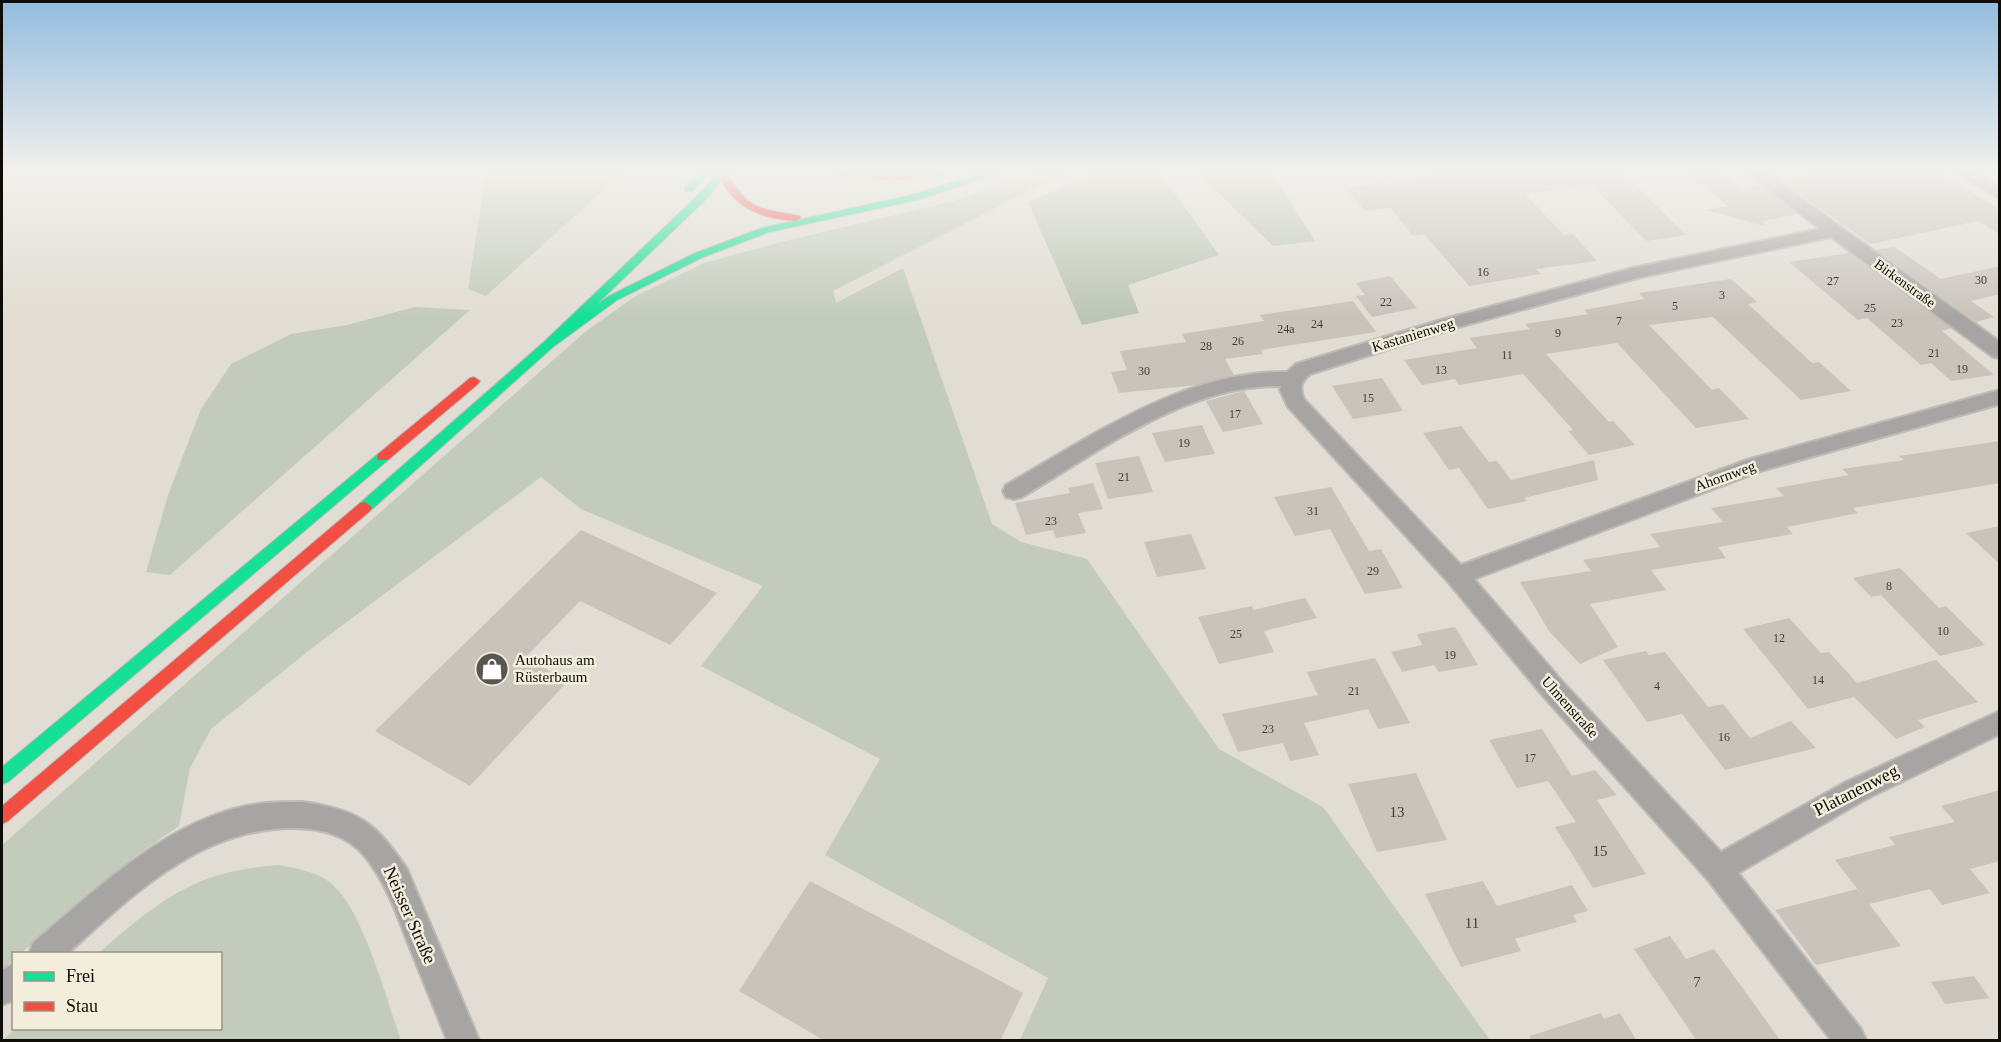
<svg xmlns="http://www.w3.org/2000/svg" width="2001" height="1042" font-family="Georgia,serif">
  <rect width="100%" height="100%" fill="#e1ddd4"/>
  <!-- green -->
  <g fill="#c3ccbc">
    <path d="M486,171H625L486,296L468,289Z"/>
    <path d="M1038,171H1068L833,291L836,303L903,268L992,524L1021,542L1087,559L1219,749L1323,807L1490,1040H1020L1048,978L825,855L880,759L701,666L763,586L581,509L541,477L316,645L211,729L190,768L179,826L134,857L21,953L14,954L13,960L2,971V845L585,332L634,297L704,263L781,242L954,201Z"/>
    <path d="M415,307L470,310L170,575L146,572L168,495L201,409L231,364L291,334L347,325Z"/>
    <path d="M280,865C298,869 318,872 332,884C364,912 386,999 401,1040H2L16,1029L220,1028V954L99,953C160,899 197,870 280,865Z"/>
  </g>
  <!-- forest -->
  <g fill="#bcc6b5">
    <path d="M1100,171H1159L1219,255L1128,285L1139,313L1082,325L1028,202Z"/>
    <path d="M1196,171H1271L1315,241L1273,246Z"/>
  </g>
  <!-- building -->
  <g fill="#c9c3bc">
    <path d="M1427,171H1621L1686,235L1646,241L1592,185L1525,194L1564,235L1573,234L1597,261L1536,269L1541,274L1469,286L1424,234L1413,236L1391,208L1365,211L1346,188L1431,176Z"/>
    <path d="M1683,171H1719L1743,189L1760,185L1797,214L1764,221V226L1707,210L1728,206Z"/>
    <path d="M1824,171H1935L2000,209V235L1978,221L1871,244L1780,181Z"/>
    <path d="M1894,247L1941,279L2000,266V294L1971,301L1994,317L1976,322L1876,250Z"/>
    <path d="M1849,253L1951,328L1942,331L1994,375L1951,381L1931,363L1921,365L1867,318L1858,320L1789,262Z"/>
    <path d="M1390,276L1417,308L1372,317L1356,296L1365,295L1356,283Z"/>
    <path d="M1731,279L1757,302L1748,304L1812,363L1819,362L1851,391L1801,400L1713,317L1649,325L1712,390L1719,388L1749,419L1696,428L1617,343L1546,354L1609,422L1613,421L1635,445L1589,455L1568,431L1573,430L1523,374L1459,385L1455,379L1422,385L1404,360L1477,348L1469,338L1530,329L1525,324L1588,314L1584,310L1644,299L1639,293Z"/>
    <path d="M1353,301L1376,332L1261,350L1263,354L1225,359L1234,375L1197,385L1119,393L1111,372L1127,370L1120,351L1186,342L1182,334L1264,321L1260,315Z"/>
    <path d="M1382,378L1403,411L1353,419L1332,386Z"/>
    <path d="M1244,391L1263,424L1223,432L1206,401Z"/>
    <path d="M1202,425L1215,454L1165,462L1152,433Z"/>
    <path d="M1461,426L1489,462L1497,461L1511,480L1594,460L1598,480L1524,498L1527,501L1488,509L1459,468L1449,470L1423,433Z"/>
    <path d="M2000,441V483L1853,508L1858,513L1787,527L1793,534L1718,547L1726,558L1651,570L1666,590L1590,604L1618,647L1580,664L1549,631L1520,582L1591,571L1583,560L1660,547L1650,534L1723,522L1711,508L1784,496L1776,488L1849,475L1842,469L1904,460L1899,456Z"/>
    <path d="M1139,456L1153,492L1108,499L1095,463Z"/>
    <path d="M1093,483L1103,509L1078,513L1086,533L1056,538L1053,530L1026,535L1015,503L1070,493L1068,488Z"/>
    <path d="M1331,487L1369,551L1381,549L1403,588L1365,594L1330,529L1295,536L1274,497Z"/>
    <path d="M2000,526V564L1966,533Z"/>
    <path d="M581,530L717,593L670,645L580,601L525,658L568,681L470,786L375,731Z"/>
    <path d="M1191,534L1206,569L1157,577L1144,542Z"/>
    <path d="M1900,568L1939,608L1946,606L1985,645L1940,656L1881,595L1871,597L1853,578Z"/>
    <path d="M1305,598L1317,618L1264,631L1274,652L1219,664L1198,617L1252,606L1253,610Z"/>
    <path d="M1789,618L1821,653L1829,652L1857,683L1936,660L1978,702L1918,720L1925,727L1896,739L1854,697L1808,709L1743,629Z"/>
    <path d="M1455,627L1478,665L1439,672L1434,665L1402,672L1391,652L1422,645L1417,634Z"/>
    <path d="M1646,651L1649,655L1665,652L1708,707L1723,704L1750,738L1791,721L1816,748L1725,770L1682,714L1647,722L1603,660Z"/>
    <path d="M1375,658L1410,723L1378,729L1368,709L1304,723L1319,755L1290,761L1283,743L1238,752L1222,714L1318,695L1307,672Z"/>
    <path d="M1542,729L1572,776L1595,770L1617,795L1597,800L1646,874L1593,888L1555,827L1576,822L1548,781L1517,788L1489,740Z"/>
    <path d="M1416,773L1447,840L1377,852L1348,784Z"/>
    <path d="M2000,790V861L1970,869L1990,893L1942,905L1930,889L1869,904L1901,946L1816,965L1775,910L1857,889L1866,900L1835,860L1895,845L1889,837L1955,822L1941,806Z"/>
    <path d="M810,881L1023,993L1000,1041H825L739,991Z"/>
    <path d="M1483,881L1497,906L1572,885L1588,911L1573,915L1577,922L1515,939L1521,951L1461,967L1425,894Z"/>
    <path d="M1670,936L1686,959L1714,949L1781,1041H1697L1634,949Z"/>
    <path d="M1974,976L1989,998L1945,1004L1931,982Z"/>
    <path d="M1601,1013L1604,1019L1620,1013L1637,1041H1531L1530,1036Z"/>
  </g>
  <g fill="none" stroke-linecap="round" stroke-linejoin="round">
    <defs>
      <g id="street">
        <path d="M1745,171H1763L2000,342V358L1993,357L1831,237L1641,277L1455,328L1310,374C1301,382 1299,387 1304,399L1461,565L1750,459L2000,390V404L1764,470L1474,579L1561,680L1721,852L1846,782L2000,711V734L1866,799L1738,873L1861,1029L1866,1040H1831L1708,880L1543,696L1449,583L1288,407L1280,390L1281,386C1186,385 1100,451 1022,497L1014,499L1006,497L1003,491L1006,485C1093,436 1183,371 1287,372L1296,364L1441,320L1633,268L1820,229Z"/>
        <path d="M1954,171H1973L2000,187V199Z"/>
        <path d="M303,802C359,810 376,823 407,869L479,1040H447C434,1008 421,975 408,943C396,912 385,880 363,854C345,834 318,828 292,828C198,829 134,894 67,954H29L33,943C98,888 177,811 266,803C278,802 291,802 303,802Z"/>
        <path d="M14,964V1000L2,1005V970Z"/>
      </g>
      <g id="fast">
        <path d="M701,171H711L693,191H685V187Z"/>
        <path d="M720,171H730L704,201L597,304L609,296L693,254L762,228L911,195L990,171H1005L917,200L769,232L701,258L617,300L553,347L370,511H360L358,507L360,503L545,341L696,197Z"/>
        <path d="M383,452L389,457L388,460L8,782L2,784V767L378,454Z"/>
      </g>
      <g id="jam">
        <path d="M720,171H726C750,212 757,207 800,216L801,218C795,223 787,220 779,219C749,214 730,201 718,173Z"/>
        <path d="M831,171C852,171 873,175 894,175C911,175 929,168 946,172L941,175L894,181L836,174Z"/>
        <path d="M474,377L480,381L478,384L388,460H378L377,457L378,454L470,378Z"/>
        <path d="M365,502L372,507L370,511L8,821L2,824V806L360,503Z"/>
      </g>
    </defs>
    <!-- street casing -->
    <use href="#street" stroke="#bfbbb4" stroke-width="4"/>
    <!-- fast casing -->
    <use href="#fast" stroke="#bfbbb4" stroke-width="2"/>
    <!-- jam casing -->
    <use href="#jam" stroke="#bfbbb4" stroke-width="2"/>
    <!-- street -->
    <use href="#street" fill="#a7a4a4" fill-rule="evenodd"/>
    <!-- fast -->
    <use href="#fast" fill="#16e098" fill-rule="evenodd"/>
    <!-- jam -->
    <use href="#jam" fill="#f24e42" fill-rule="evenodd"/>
  </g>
  <!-- sky -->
  <linearGradient id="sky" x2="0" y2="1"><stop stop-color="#93bcdf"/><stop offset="0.54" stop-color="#f2f0ec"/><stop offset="1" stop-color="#f2f0ec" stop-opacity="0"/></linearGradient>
  <rect width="2001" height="317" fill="url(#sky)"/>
  <!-- icons -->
  <defs>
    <symbol id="shop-disc" viewBox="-11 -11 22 22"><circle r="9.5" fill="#58564f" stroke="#f3eddc"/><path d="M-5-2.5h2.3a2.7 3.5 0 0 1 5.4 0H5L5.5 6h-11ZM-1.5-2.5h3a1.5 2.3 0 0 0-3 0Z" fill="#fff"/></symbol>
  </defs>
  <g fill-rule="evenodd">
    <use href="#shop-disc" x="473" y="650" width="38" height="38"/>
  </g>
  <g text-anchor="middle" stroke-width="5" stroke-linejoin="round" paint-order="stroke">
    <!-- number labels -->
    <g font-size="12" fill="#403e38">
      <text x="1483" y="276">16</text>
      <text x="1981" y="284">30</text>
      <text x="1833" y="285">27</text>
      <text x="1722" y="299">3</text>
      <text x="1386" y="306">22</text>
      <text x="1675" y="310">5</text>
      <text x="1870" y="312">25</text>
      <text x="1619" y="325">7</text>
      <text x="1897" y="327">23</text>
      <text x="1317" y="328">24</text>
      <text x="1286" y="333">24a</text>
      <text x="1558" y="337">9</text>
      <text x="1238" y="345">26</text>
      <text x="1206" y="350">28</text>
      <text x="1934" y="357">21</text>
      <text x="1507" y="359">11</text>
      <text x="1962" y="373">19</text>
      <text x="1441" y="374">13</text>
      <text x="1144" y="375">30</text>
      <text x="1368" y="402">15</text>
      <text x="1235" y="418">17</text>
      <text x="1184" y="447">19</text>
      <text x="1124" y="481">21</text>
      <text x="1313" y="515">31</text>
      <text x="1051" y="525">23</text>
      <text x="1373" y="575">29</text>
      <text x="1889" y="590">8</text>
      <text x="1943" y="635">10</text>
      <text x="1236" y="638">25</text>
      <text x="1779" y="642">12</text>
      <text x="1450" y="659">19</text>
      <text x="1818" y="684">14</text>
      <text x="1657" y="690">4</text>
      <text x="1354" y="695">21</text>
      <text x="1268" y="733">23</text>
      <text x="1724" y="741">16</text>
      <text x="1530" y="762">17</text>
    </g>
    <!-- far-street labels -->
    <g font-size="14" fill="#0f0d08" stroke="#f3eddc">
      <text transform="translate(1905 283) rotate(36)" y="5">Birkenstraße</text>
    </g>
    <!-- street labels -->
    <g font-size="15" fill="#0f0d08" stroke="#f3eddc">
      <text transform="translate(1413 335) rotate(-17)" y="5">Kastanienweg</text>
      <text transform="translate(1725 476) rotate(-20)" y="5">Ahornweg</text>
      <text transform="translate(1570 707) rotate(48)" y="5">Ulmenstraße</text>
    </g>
    <!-- poi labels -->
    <g font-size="15" fill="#0f0d08" stroke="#f3eddc" text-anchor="start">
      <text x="515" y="665">Autohaus am<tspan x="515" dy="17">Rüsterbaum</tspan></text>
    </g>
    <!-- near-number labels -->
    <g font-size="15" fill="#403e38">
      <text x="1397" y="817">13</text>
      <text x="1600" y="856">15</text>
      <text x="1472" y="928">11</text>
      <text x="1697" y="987">7</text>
    </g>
    <!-- near-street labels -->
    <g font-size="18" fill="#0f0d08" stroke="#f3eddc">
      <text transform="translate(1856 790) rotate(-27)" y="6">Platanenweg</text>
      <text transform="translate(410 915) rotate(66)" y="6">Neisser Straße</text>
    </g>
  </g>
  <!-- border -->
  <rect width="2001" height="1042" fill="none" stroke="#0f0d08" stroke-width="6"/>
  <!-- legend -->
  <rect x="12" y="952" width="210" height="78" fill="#f3eddc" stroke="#989387" stroke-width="1.5"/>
  <rect x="24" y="972" width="30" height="9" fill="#16e098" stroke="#989387" stroke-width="1.5"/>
  <text x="66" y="982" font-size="18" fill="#0f0d08">Frei</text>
  <rect x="24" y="1002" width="30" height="9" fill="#f24e42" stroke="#989387" stroke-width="1.5"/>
  <text x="66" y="1012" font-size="18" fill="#0f0d08">Stau</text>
</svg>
